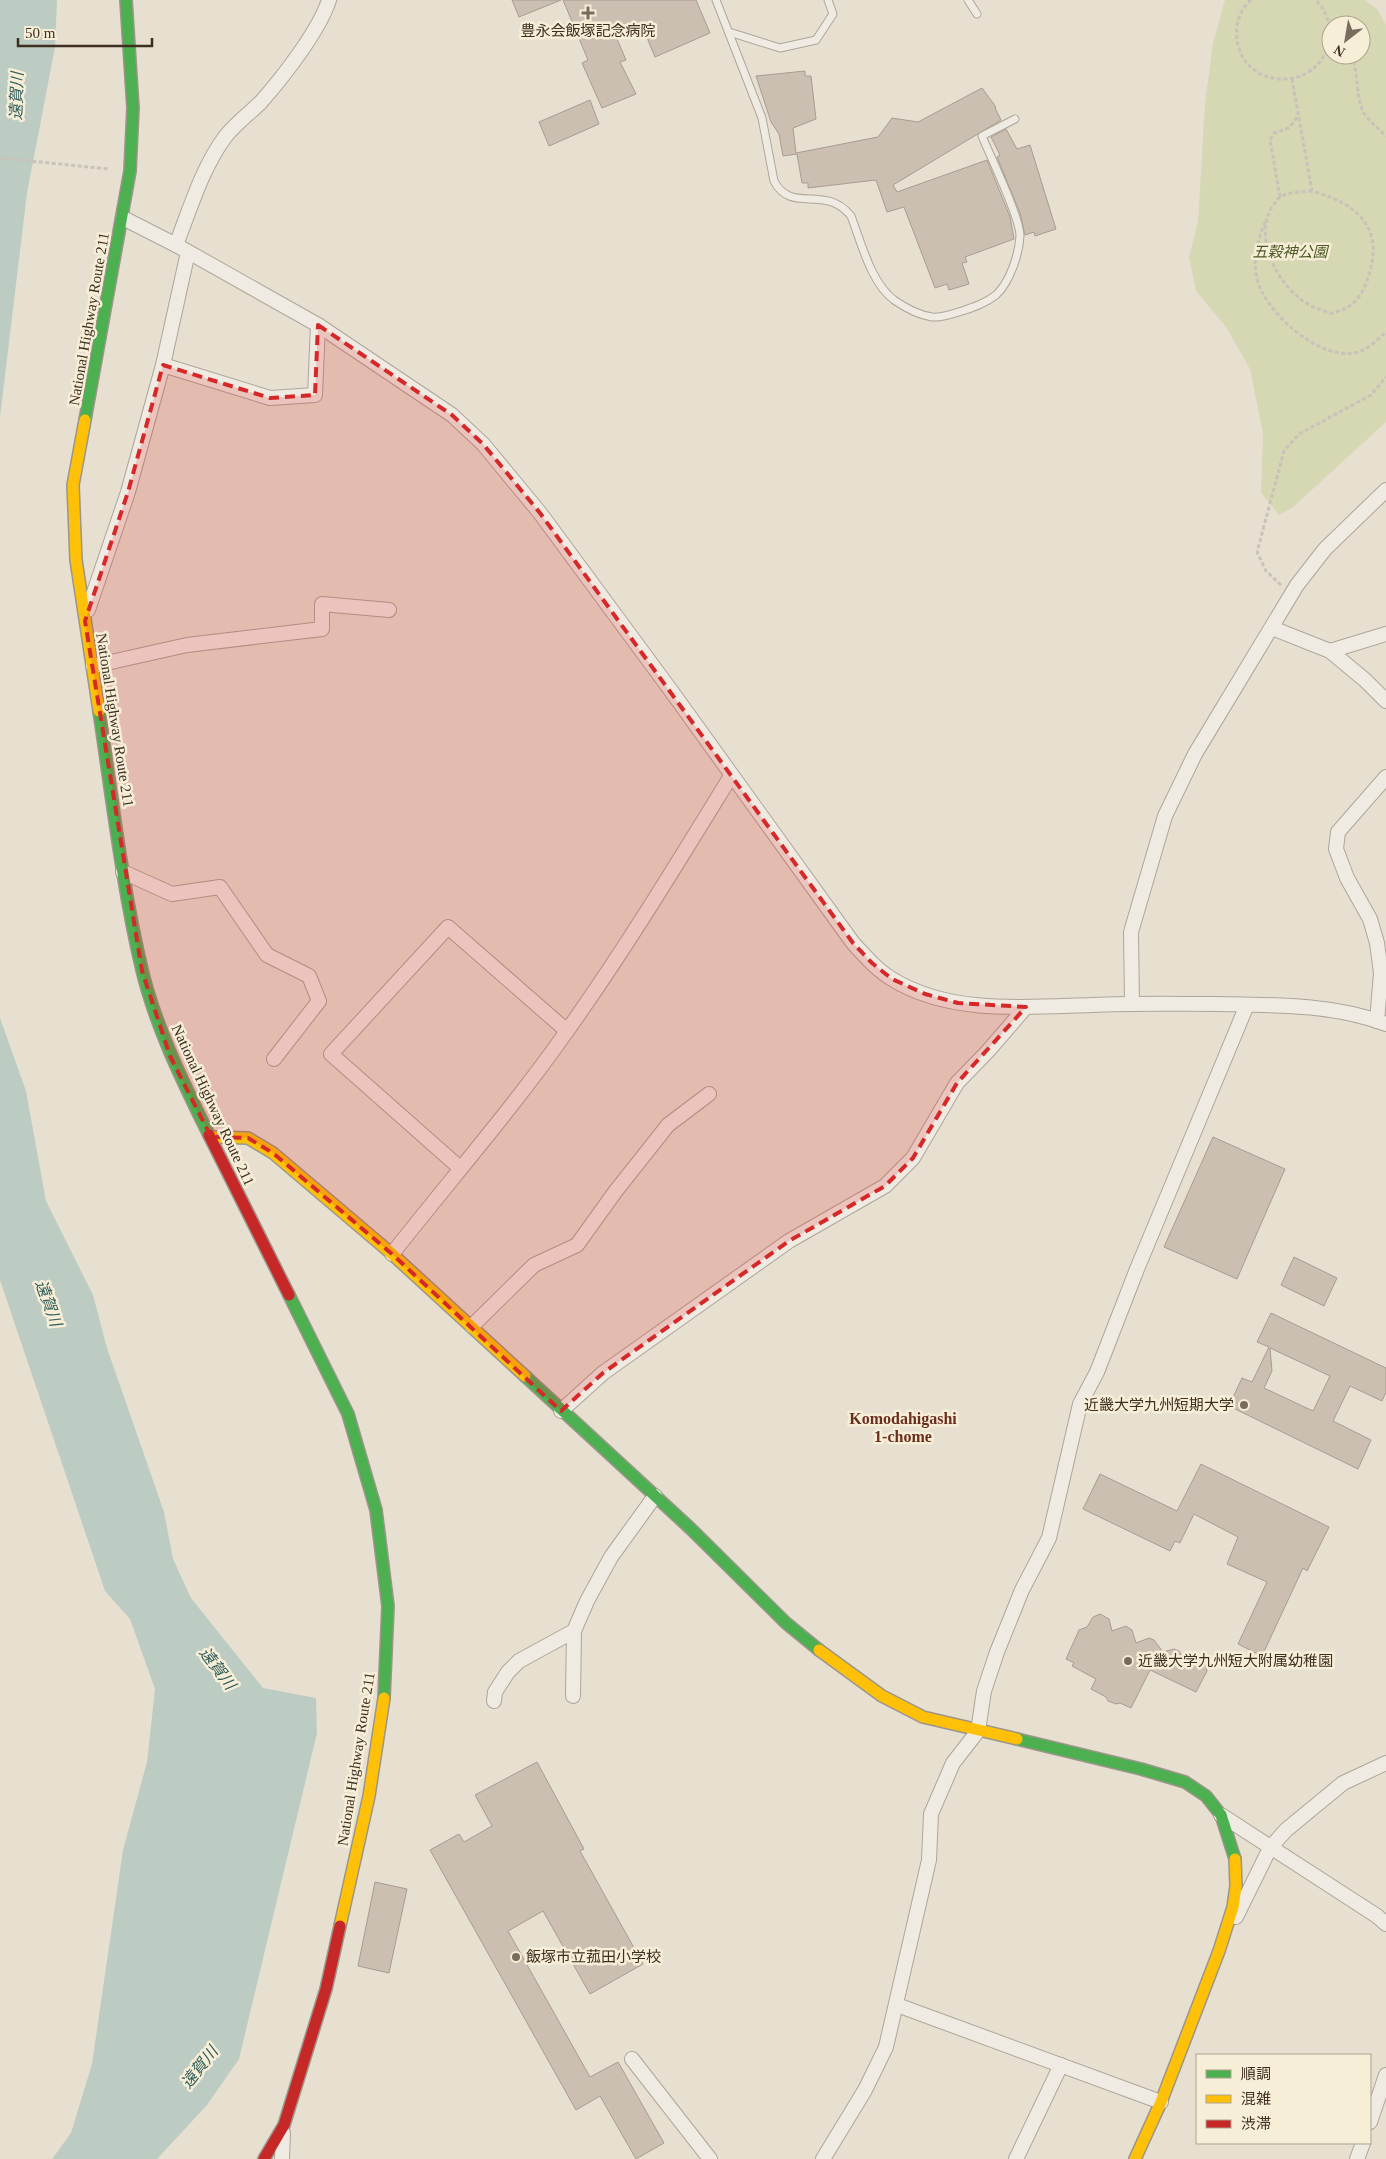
<svg xmlns="http://www.w3.org/2000/svg" width="1386" height="2159" font-family="'Times New Roman','Noto Sans JP',serif">
  <rect width="100%" height="100%" fill="#e7e0d1"/>
  <!-- green -->
  <path fill="#d6d7b3" fill-rule="evenodd" d="M1225,0H1365L1377,9L1386,25V422L1292,508L1279,515L1261,493L1263,434L1250,369L1226,327L1196,291L1189,257L1198,222L1205,104L1213,43ZM1331,25H1361V55H1331Z"/>
  <!-- water -->
  <g fill="#bcccc2">
    <path d="M0,0H57L55,47L27,193L0,417Z"/>
    <path d="M0,1018L26,1091L46,1201L93,1295L107,1348L164,1512L173,1559L191,1598L263,1688L316,1698L317,1733L239,2059L207,2105L157,2159H52L71,2133L92,2064L123,1850L147,1762L155,1689L130,1619L105,1591L0,1280Z"/>
  </g>
  <!-- building -->
  <g fill="#cbbfb2" stroke="#a89c90" fill-rule="evenodd">
    <path d="M512,0H561L519,17Z"/>
    <path d="M563,0H696L710,33L655,57L643,28L617,39L626,60L620,62L636,94L602,108L582,63L588,60Z"/>
    <path d="M805,71V76H811L816,119L793,128L796,153L878,137L892,118L918,122L982,88L996,107L995,108L1001,120L893,185L897,192L987,160L1010,217L1014,239L965,257L967,262L962,263L969,284L949,290L947,284L935,288L904,207L887,212L876,180L808,188V183H802L797,154L783,156L779,134L771,122L756,76Z"/>
    <path d="M590,100L599,124L549,146L539,122Z"/>
    <path d="M1006,129L1017,149L1030,145L1056,229L1035,236L1034,232L1025,235L1020,213L997,157L1000,155L991,137Z"/>
    <path d="M1213,1137L1285,1169L1237,1279L1164,1247Z"/>
    <path d="M1294,1257L1337,1278L1324,1306L1281,1285Z"/>
    <path d="M1271,1313L1386,1368V1392L1382,1401L1350,1386L1333,1421L1371,1440L1358,1469L1229,1406L1242,1378L1252,1382L1269,1347L1257,1342ZM1270,1348L1330,1376L1313,1411L1264,1388L1272,1371Z"/>
    <path d="M1201,1464L1329,1527L1307,1571L1303,1568L1262,1656L1238,1644L1267,1582L1227,1564L1238,1537L1194,1514L1180,1543L1175,1541L1170,1551L1083,1509L1100,1474L1177,1511Z"/>
    <path d="M1100,1614L1109,1619L1112,1631L1126,1626L1132,1630L1136,1643L1149,1638L1154,1640L1163,1652L1174,1649L1179,1651L1188,1666L1198,1660L1205,1663L1207,1671L1196,1692L1150,1670L1131,1708L1120,1703L1116,1704L1108,1701L1106,1697L1091,1689L1096,1679L1072,1666L1074,1663L1066,1659L1079,1630L1087,1627L1093,1617Z"/>
    <path d="M537,1762L584,1849L580,1851L643,1964L590,1994L543,1911L508,1931L590,2077L618,2062L664,2143L636,2159L600,2096L576,2110L430,1850L459,1834L464,1842L492,1826L475,1795Z"/>
    <path d="M375,1882L407,1889L389,1973L358,1966Z"/>
  </g>
  <g fill="none" stroke-linecap="round" stroke-linejoin="round">
    <defs>
      <g id="lane">
        <path d="M716,0L762,118L774,181C792,215 824,183 851,216C861,242 871,283 894,300C904,307 919,315 932,317C941,318 953,314 962,311C974,307 986,303 996,295C1010,282 1019,254 1020,236C1020,217 990,156 982,136L1015,119"/>
        <path d="M968,0L977,14"/>
        <path d="M729,32L780,48L816,40L833,14L828,0"/>
      </g>
      <g id="street">
        <path d="M123,218L176,245L318,325L452,415L483,444L540,513L672,692L853,943C865,956 877,970 892,979C950,1015 1027,1007 1092,1005C1134,1003 1176,1004 1218,1004C1274,1005 1333,1004 1386,1024"/>
        <path d="M176,245C190,209 202,168 225,137C235,124 250,113 261,102C283,77 319,31 329,0"/>
        <path d="M163,365L188,252"/>
        <path d="M88,610L128,492L163,365L270,398L315,395L318,325"/>
        <path d="M1272,628L1330,651L1365,680L1386,701"/>
        <path d="M1330,651L1386,634"/>
        <path d="M93,666L187,645L322,629V604L389,610"/>
        <path d="M123,872L172,894L220,887L267,955L309,976L319,1001L274,1059"/>
        <path d="M1132,1003L1131,932L1165,816L1195,754L1297,585L1325,549L1386,490"/>
        <path d="M1377,1021L1381,973L1377,943L1370,919L1347,878L1336,849L1338,832L1386,777"/>
        <path d="M460,1168L331,1054L448,927L567,1031"/>
        <path d="M392,1254C450,1180 513,1108 567,1031C626,948 678,862 731,776"/>
        <path d="M472,1326L534,1265L577,1245L615,1192L668,1125L709,1094"/>
        <path d="M561,1411L603,1373L789,1241L885,1186L913,1158L957,1083L988,1051L1026,1007"/>
        <path d="M573,1696L574,1631"/>
        <path d="M494,1701L495,1692L508,1672L519,1661L574,1631L587,1601L611,1557L655,1496"/>
        <path d="M1221,1815L1377,1916L1386,1924"/>
        <path d="M1236,1917L1270,1848L1286,1830L1343,1783L1386,1763"/>
        <path d="M897,2005L1161,2102"/>
        <path d="M632,2059L710,2159"/>
        <path d="M1370,2122L1386,2075"/>
        <path d="M282,2159L283,2133"/>
        <path d="M823,2159L865,2090L886,2047L929,1860L931,1814L953,1763L978,1731L984,1691L997,1652L1022,1590L1049,1538L1080,1404L1097,1372L1137,1269L1247,1005"/>
        <path d="M1016,2159L1061,2065"/>
        <path d="M1357,2159L1363,2143"/>
      </g>
      <g id="fast">
        <path d="M85,420L130,171L133,108L126,0"/>
        <path d="M99,711C112,797 122,885 142,970C156,1028 183,1082 209,1135"/>
        <path d="M289,1295L348,1414L376,1510L388,1606L384,1698"/>
        <path d="M525,1376L691,1529L786,1623L819,1650"/>
        <path d="M1017,1739L1141,1769L1185,1782L1206,1796L1221,1815L1235,1859"/>
      </g>
      <g id="slow">
        <path d="M85,420L73,485L76,560L99,711"/>
        <path d="M211,1137L248,1138L273,1153L392,1254L525,1376"/>
        <path d="M819,1650L882,1696L923,1717L1017,1739"/>
        <path d="M340,1926L369,1796L384,1698"/>
        <path d="M1135,2159L1161,2102L1219,1951L1233,1907L1236,1886L1235,1859"/>
      </g>
      <g id="jam">
        <path d="M209,1135L289,1295"/>
        <path d="M264,2159L284,2125L326,1989L340,1926"/>
      </g>
    </defs>
    <!-- lane casing -->
    <use href="#lane" stroke="#ada599" stroke-width="9"/>
    <!-- street casing -->
    <use href="#street" stroke="#ada599" stroke-width="16"/>
    <!-- fast casing -->
    <use href="#fast" stroke="#9c958a" stroke-width="14"/>
    <!-- slow casing -->
    <use href="#slow" stroke="#9c958a" stroke-width="14"/>
    <!-- jam casing -->
    <use href="#jam" stroke="#9c958a" stroke-width="14"/>
    <!-- path -->
    <g stroke="#c8c2b9" stroke-width="3" stroke-dasharray="4 2.5" stroke-linecap="butt">
      <path d="M1251,0C1240,9 1235,25 1237,39C1243,92 1322,93 1329,39C1331,24 1326,10 1316,0"/>
      <path d="M1352,55C1359,74 1355,102 1366,116C1372,124 1380,130 1386,136"/>
      <path d="M1292,79L1312,191C1359,204 1386,229 1367,281C1363,292 1356,304 1344,309C1341,310 1337,312 1333,313C1329,314 1323,310 1319,309C1282,297 1249,238 1274,204C1277,201 1278,198 1282,196C1291,192 1302,192 1312,191"/>
      <path d="M0,158L109,169"/>
      <path d="M1280,197L1270,140L1274,133L1289,128L1298,116"/>
      <path d="M1265,222C1257,242 1251,264 1259,285C1271,317 1322,362 1358,352C1369,349 1378,339 1386,332"/>
      <path d="M1281,585L1266,571L1257,552L1284,451L1299,434L1371,395L1386,377"/>
    </g>
    <!-- lane -->
    <use href="#lane" stroke="#efebe3" stroke-width="7"/>
    <!-- street -->
    <use href="#street" stroke="#efebe3" stroke-width="14"/>
    <!-- fast -->
    <use href="#fast" stroke="#4caf50" stroke-width="11"/>
    <!-- slow -->
    <use href="#slow" stroke="#ffc107" stroke-width="11"/>
    <!-- jam -->
    <use href="#jam" stroke="#c62828" stroke-width="11"/>
  </g>
  <!-- marked area -->
  <path fill="#d62828" fill-opacity="0.2" stroke="#d62828" stroke-width="4" stroke-dasharray="10 6" stroke-linejoin="round" d="M318,325L452,415L483,444L540,513L853,943L872,963L892,979L925,994L958,1003L1026,1007L957,1083L913,1158L885,1186L789,1241L603,1373L561,1411L392,1254L273,1153L248,1138L211,1137L170,1056L142,971L85,621L128,492L163,365L270,398L315,395Z"/>
  <!-- markers -->
  <g fill="#786c5e" stroke="#f7eed8" stroke-width="2">
    <path d="M585.5 5.5h5v5h5v5h-5v5h-5v-5h-5v-5h5z"/>
    <circle cx="1244" cy="1405" r="5"/>
    <circle cx="1128" cy="1661" r="5"/>
    <circle cx="516" cy="1957" r="5"/>
  </g>
  <g text-anchor="middle" stroke-width="5" stroke-linejoin="round" paint-order="stroke">
    <!-- poi labels -->
    <g font-size="15" fill="#3d2e20" stroke="#f7eed8" text-anchor="start">
      <text x="588" y="36" text-anchor="middle">豊永会飯塚記念病院</text>
      <text x="1234" y="1410" text-anchor="end">近畿大学九州短期大学</text>
      <text x="1138" y="1666">近畿大学九州短大附属幼稚園</text>
      <text x="526" y="1962">飯塚市立菰田小学校</text>
    </g>
    <!-- park labels -->
    <g font-size="15" font-style="italic" fill="#4d5a26" stroke="#f7eed8">
      <text x="1290" y="257">五穀神公園</text>
    </g>
    <!-- street labels -->
    <g font-size="15" fill="#3d2e20" stroke="#f7eed8">
      <text transform="translate(89 319) rotate(-80)" y="5">National Highway Route 211</text>
      <text transform="translate(115 720) rotate(81)" y="5">National Highway Route 211</text>
      <text transform="translate(213 1105) rotate(65)" y="5">National Highway Route 211</text>
      <text transform="translate(356 1759) rotate(-81)" y="5">National Highway Route 211</text>
    </g>
    <!-- water labels -->
    <g font-size="16" font-style="italic" fill="#2f5d5a" stroke="#f7eed8">
      <text transform="translate(16 96) rotate(-88)" y="6">遠賀川</text>
      <text transform="translate(49 1303) rotate(70)" y="6">遠賀川</text>
      <text transform="translate(218 1668) rotate(53)" y="6">遠賀川</text>
      <text transform="translate(199 2067) rotate(-52)" y="6">遠賀川</text>
    </g>
    <!-- neighbourhood labels -->
    <g font-size="16" font-weight="bold" fill="#6b2e1e" stroke="#f7eed8">
      <text x="903" y="1424">Komodahigashi<tspan x="903" dy="18">1-chome</tspan></text>
    </g>
  </g>
  <!-- legend -->
  <rect x="1196" y="2054" width="175" height="90" fill="#f7eed8" stroke="#ada18e"/>
  <rect x="1206" y="2070" width="25" height="8" fill="#4caf50" stroke="#ada18e"/>
  <text x="1241" y="2079" font-size="15" fill="#3d2e20">順調</text>
  <rect x="1206" y="2095" width="25" height="8" fill="#ffc107" stroke="#ada18e"/>
  <text x="1241" y="2104" font-size="15" fill="#3d2e20">混雑</text>
  <rect x="1206" y="2120" width="25" height="8" fill="#c62828" stroke="#ada18e"/>
  <text x="1241" y="2129" font-size="15" fill="#3d2e20">渋滞</text>
  <!-- north arrow -->
  <g transform="translate(1346 40) rotate(211)"><circle r="24" fill="#f7eed8" stroke="#ada18e"/>
  <path d="M0-4L9 19L0 12L-9 19Z" fill="#786c5e"/>
  <text y="-8" font-size="14" font-weight="bold" text-anchor="middle" fill="#3d2e20">N</text>
  </g>
  <!-- scale -->
  <path d="M18 38v8h134v-8" fill="none" stroke="#3d2e20" stroke-width="2.5"/>
  <text x="25" y="38" font-size="15" fill="#3d2e20" stroke="#f7eed8" stroke-width="4" paint-order="stroke">50 m</text>
</svg>
